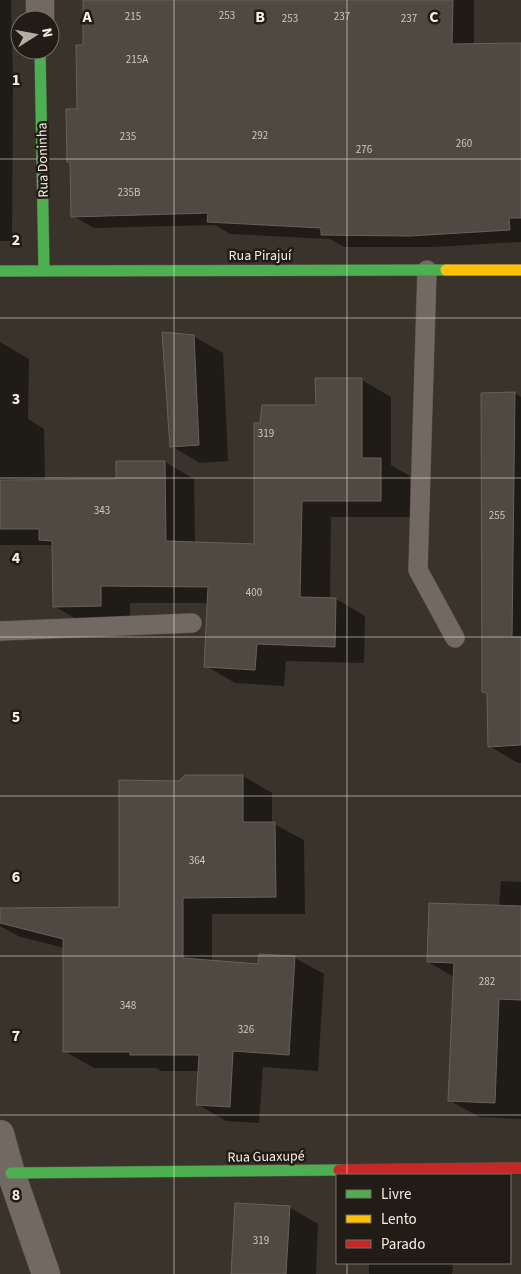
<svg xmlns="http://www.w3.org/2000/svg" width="521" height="1274" font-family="'Source Sans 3',sans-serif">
  <rect width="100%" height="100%" fill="#3a332b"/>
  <!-- shadow -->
  <g fill="#0007">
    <path d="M0,0H11L13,79L12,241H0Z"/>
    <path d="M84,0H474V45H521V242L432,247H344L330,239L230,234L215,225L94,228L73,216L71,163L68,161L79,110L84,46Z"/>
    <path d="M193,336L223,353L228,461L200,463L171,446Z"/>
    <path d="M0,342L29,359L28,419L44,429L45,481L117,480L165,462L194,479L195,543L255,546L317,407L362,380L391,397V465L410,476V517H331L330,599H336L365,616L364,663L286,661L284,686L235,683L206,666L208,603H130V622L83,623L54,606L53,547L50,545H0Z"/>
    <path d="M515,393L521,397V763H518L489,746L488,694L483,691Z"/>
    <path d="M185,776H243L272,793V823L304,840L305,914H212V961L259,965L260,955L295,958L324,974L318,1071L263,1067L259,1123L226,1121L197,1104L199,1071H161L156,1068H94L64,1051V948L18,936L0,926V909H120L179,782Z"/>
    <path d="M501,881L521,882V1119L479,1117L449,1100L454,977L428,962L499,907Z"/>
    <path d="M289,1207L318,1224L316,1274H233Z"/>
    <path d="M369,1263H453L452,1274H369Z"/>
  </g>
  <!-- building -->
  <g fill="#4f4942" stroke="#68615a">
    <path d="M83,0H453L452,44L521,43V218H509L510,230L410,236L321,235V228L207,222L208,213L71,217L70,162H67L66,109H77L76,45H83Z"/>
    <path d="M162,332L194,335L199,445L170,447Z"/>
    <path d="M315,378H362V458H381V501H302L300,597L336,598L335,647L257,644L255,670L204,667L208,587L101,586V606L53,607L52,541L39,540V529H0V480L116,479V461H165L166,541L254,544V423H260L262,405H316Z"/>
    <path d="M515,392L512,637H521V745L488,747L487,693L482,692L481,393Z"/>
    <path d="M185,775H243V822H275L276,897L183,898V958L258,964L259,954L295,956L289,1055L233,1051L230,1107L196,1105L199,1055H130V1052H63V939L0,923V908L119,907V780L179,781Z"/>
    <path d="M429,903L521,906V1000L499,999L495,1103L448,1101L454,963L427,962Z"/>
    <path d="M235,1203L290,1206L286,1274H231Z"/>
  </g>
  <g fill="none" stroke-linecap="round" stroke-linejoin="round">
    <defs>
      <g id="lane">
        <path d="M427,270L418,570L455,638"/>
        <path d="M0,631L192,623"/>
      </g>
      <g id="street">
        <path d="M40,0V20"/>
        <path d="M0,1134L11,1173L46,1274"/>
      </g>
      <g id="fast">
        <path d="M40,50L44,270"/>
        <path d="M0,271L446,270"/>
        <path d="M11,1173L339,1170"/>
      </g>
      <path id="slow" d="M446,270H521"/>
      <path id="jam" d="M339,1170L521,1168"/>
    </defs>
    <!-- lane casing -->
    <use href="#lane" stroke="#57514b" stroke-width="20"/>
    <!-- street casing -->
    <use href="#street" stroke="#57514b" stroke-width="29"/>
    <!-- fast casing -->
    <use href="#fast" stroke="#57514b" stroke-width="12"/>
    <!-- slow casing -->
    <use href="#slow" stroke="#57514b" stroke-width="12"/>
    <!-- jam casing -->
    <use href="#jam" stroke="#57514b" stroke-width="12"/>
    <!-- lane -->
    <use href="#lane" stroke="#726a62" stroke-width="19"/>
    <!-- street -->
    <use href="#street" stroke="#726a62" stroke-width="28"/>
    <!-- fast -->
    <use href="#fast" stroke="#4caf50" stroke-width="11"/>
    <!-- slow -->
    <use href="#slow" stroke="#ffc107" stroke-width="11"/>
    <!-- jam -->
    <use href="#jam" stroke="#c62828" stroke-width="11"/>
  </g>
  <!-- grid -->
  <path fill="none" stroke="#f7efe6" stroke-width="1" stroke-opacity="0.55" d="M174,0V1274M347,0V1175M0,159H521M0,318H521M0,478H521M0,637H521M0,796H521M0,956H521M0,1115H521M347,1263V1274"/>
  <g text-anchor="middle" stroke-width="5" stroke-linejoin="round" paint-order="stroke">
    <!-- number labels -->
    <g font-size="11" fill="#cdc6bd">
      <text x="227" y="19">253</text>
      <text x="133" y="20">215</text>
      <text x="342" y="20">237</text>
      <text x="290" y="22">253</text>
      <text x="409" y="22">237</text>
      <text x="137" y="63">215A</text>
      <text x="260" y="139">292</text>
      <text x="128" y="140">235</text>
      <text x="464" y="147">260</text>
      <text x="364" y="153">276</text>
      <text x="129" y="196">235B</text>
      <text x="266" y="437">319</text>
      <text x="102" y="514">343</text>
      <text x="497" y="519">255</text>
      <text x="254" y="596">400</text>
      <text x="197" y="864">364</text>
      <text x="487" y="985">282</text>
      <text x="128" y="1009">348</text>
      <text x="246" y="1033">326</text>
      <text x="261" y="1244">319</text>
    </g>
    <!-- street labels -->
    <g font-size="14" fill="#f7efe6" stroke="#221c16">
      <text transform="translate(42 160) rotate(-91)" y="5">Rua Doninha</text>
      <text x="260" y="260">Rua Pirajuí</text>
      <text transform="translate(266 1156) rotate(-1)" y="5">Rua Guaxupé</text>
    </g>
  </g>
  <g font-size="16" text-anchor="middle" font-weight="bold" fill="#f7efe6" stroke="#221c16" stroke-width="5" stroke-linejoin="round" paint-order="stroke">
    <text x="87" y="22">A</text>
    <text x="260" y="22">B</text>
    <text x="434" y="22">C</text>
    <text x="16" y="85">1</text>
    <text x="16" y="245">2</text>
    <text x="16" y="404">3</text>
    <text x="16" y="563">4</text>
    <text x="16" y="722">5</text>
    <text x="16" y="882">6</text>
    <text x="16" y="1041">7</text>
    <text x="16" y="1200">8</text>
  </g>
  <!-- legend -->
  <rect x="336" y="1174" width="175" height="90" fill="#221c16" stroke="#777069"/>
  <rect x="346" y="1190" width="25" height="8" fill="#4caf50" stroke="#777069"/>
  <text x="381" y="1199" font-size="15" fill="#f7efe6">Livre</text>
  <rect x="346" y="1215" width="25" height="8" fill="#ffc107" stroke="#777069"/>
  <text x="381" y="1224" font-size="15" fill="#f7efe6">Lento</text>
  <rect x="346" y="1240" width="25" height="8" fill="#c62828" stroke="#777069"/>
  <text x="381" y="1249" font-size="15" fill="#f7efe6">Parado</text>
  <!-- north arrow -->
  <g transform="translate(35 35) rotate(79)"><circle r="24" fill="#221c16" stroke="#777069"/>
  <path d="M0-4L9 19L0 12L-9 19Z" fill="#b5ada5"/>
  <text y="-8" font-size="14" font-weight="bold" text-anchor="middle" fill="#f7efe6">N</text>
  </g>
</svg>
